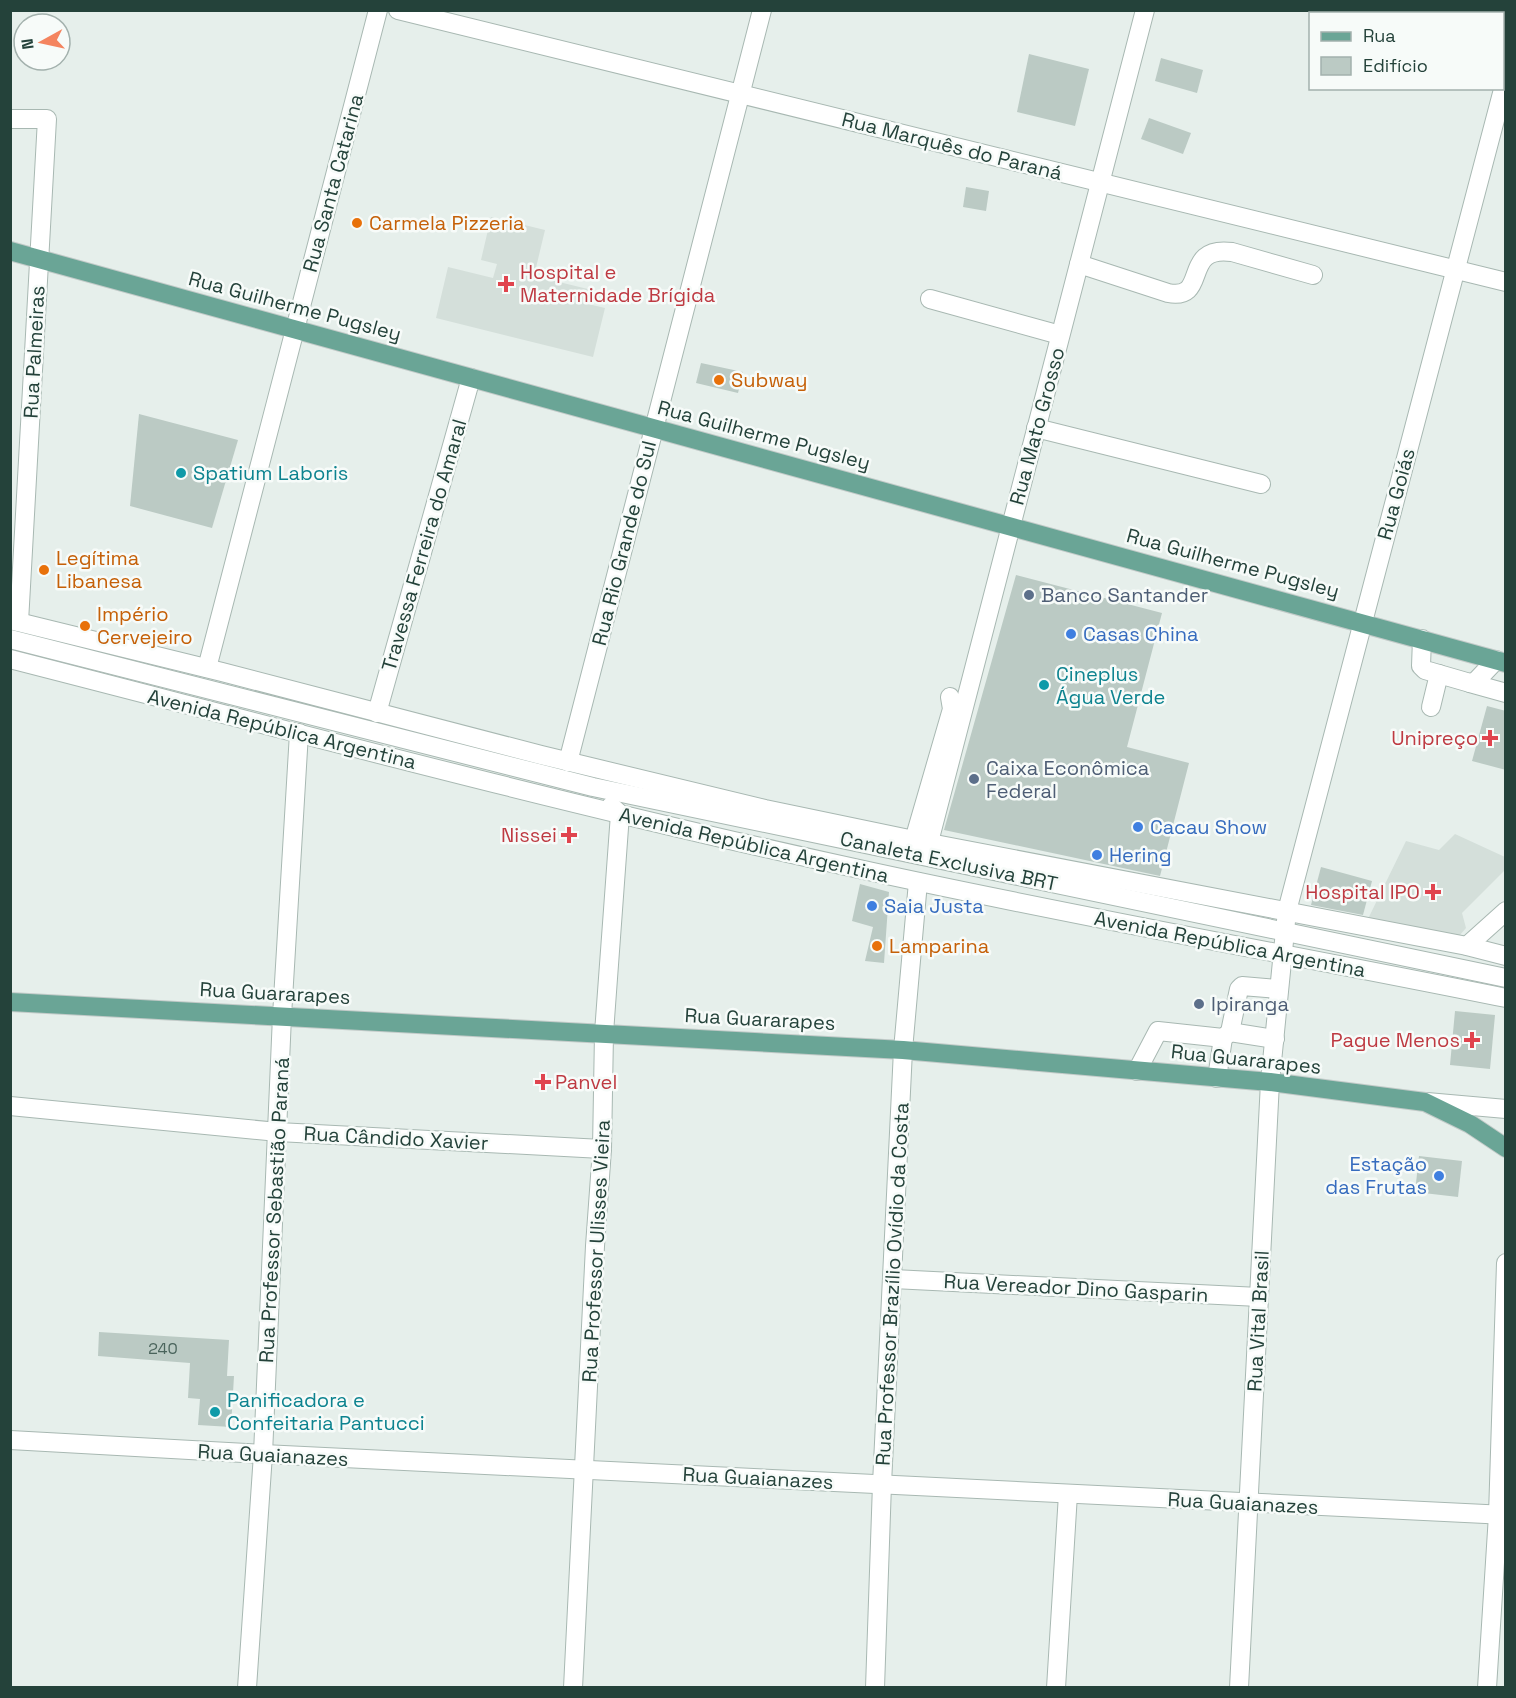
<svg xmlns="http://www.w3.org/2000/svg" width="1516" height="1698" font-family="'Space Grotesk',sans-serif">
  <rect width="100%" height="100%" fill="#e6efeb"/>
  <!-- built -->
  <g fill="#d4dfda">
    <path d="M491,217L545,230L534,276L592,290L588,304L605,308L593,357L436,318L448,267L493,278L497,264L481,260Z"/>
    <path d="M1455,834L1505,857V870L1462,913L1466,928L1459,936L1366,923L1406,841L1439,850Z"/>
  </g>
  <!-- building -->
  <g fill="#bbcac4">
    <path d="M1029,54L1089,69L1075,126L1017,112Z"/>
    <path d="M1161,58L1203,70L1197,93L1155,81Z"/>
    <path d="M1149,118L1191,133L1183,154L1141,139Z"/>
    <path d="M966,187L989,191L986,211L963,207Z"/>
    <path d="M701,363L743,372L738,393L696,383Z"/>
    <path d="M139,414L238,440L212,528L130,506Z"/>
    <path d="M1016,575L1162,613L1127,747L1189,763L1160,876L944,830Z"/>
    <path d="M1487,706L1506,711V770L1472,761Z"/>
    <path d="M1321,867L1372,881L1363,915L1311,905Z"/>
    <path d="M860,884L889,892L884,963L865,961L873,927L852,921Z"/>
    <path d="M1455,1011L1495,1015L1490,1069L1450,1065Z"/>
    <path d="M1419,1156L1462,1161L1458,1197L1415,1192Z"/>
    <path d="M99,1332L229,1340L227,1376H234L231,1427L198,1425L200,1399L188,1398L190,1363L98,1356Z"/>
  </g>
  <g fill="none" stroke-linecap="round" stroke-linejoin="round">
    <defs>
      <g id="minor">
        <path d="M398,10L1506,282"/>
        <path d="M10,119H47L19,622"/>
        <path d="M1079,264L1168,293C1210,301 1180,245 1232,252L1313,275"/>
        <path d="M930,299L1060,335"/>
        <path d="M1036,428L1261,484"/>
        <path d="M10,620L222,672L541,755L765,809L914,840L1467,946L1506,956"/>
        <path d="M10,639L593,787L1506,978"/>
        <path d="M1422,639L1421,666L1425,670L1470,683L1476,681L1496,660"/>
        <path d="M10,659C287,730 562,804 841,865C1061,914 1284,953 1506,998"/>
        <path d="M207,668L378,10"/>
        <path d="M1470,683L1506,693"/>
        <path d="M1431,707L1439,674"/>
        <path d="M377,713L471,378"/>
        <path d="M568,762L762,10"/>
        <path d="M914,840L952,709L950,697"/>
        <path d="M929,842L1145,10"/>
        <path d="M1467,946L1506,911"/>
        <path d="M1230,1032L1275,1039"/>
        <path d="M1137,1071L1158,1031L1223,1038L1230,1032L1239,989L1242,986L1279,989"/>
        <path d="M1217,1078L1223,1038"/>
        <path d="M1427,1102L1506,1109"/>
        <path d="M10,1106L278,1132L602,1149"/>
        <path d="M893,1279L1259,1297"/>
        <path d="M10,1440L263,1454L1506,1515"/>
        <path d="M247,1688L263,1454L282,1016L299,733"/>
        <path d="M573,1688L595,1246L602,1149L604,1033L620,814L611,806"/>
        <path d="M875,1688L882,1484L903,1050L918,882"/>
        <path d="M1056,1688L1068,1494"/>
        <path d="M1239,1688L1270,1082L1287,911L1506,78"/>
        <path d="M1487,1688L1498,1515L1506,1263"/>
      </g>
      <g id="major">
        <path d="M10,251L1506,663"/>
        <path d="M10,1002L903,1050L1270,1082L1425,1102L1470,1124L1506,1148"/>
      </g>
    </defs>
    <!-- minor casing -->
    <use href="#minor" stroke="#a8b8b2" stroke-width="20"/>
    <!-- major casing -->
    <use href="#major" stroke="#c2cac8" stroke-width="20"/>
    <!-- minor -->
    <use href="#minor" stroke="#fff" stroke-width="18"/>
    <!-- major -->
    <use href="#major" stroke="#6aa596" stroke-width="18"/>
  </g>
  <!-- markers -->
  <g fill="#e8710a" stroke="#f7fbf9" stroke-width="2">
    <circle cx="357" cy="223" r="6"/>
    <circle cx="719" cy="380" r="6"/>
    <circle cx="44" cy="570" r="6"/>
    <circle cx="85" cy="626" r="6"/>
    <circle cx="877" cy="946" r="6"/>
  </g>
  <g fill="#e0444e" stroke="#f7fbf9" stroke-width="2">
    <path d="M503 275h6v6h6v6h-6v6h-6v-6h-6v-6h6z"/>
    <path d="M1487 729h6v6h6v6h-6v6h-6v-6h-6v-6h6z"/>
    <path d="M566 826h6v6h6v6h-6v6h-6v-6h-6v-6h6z"/>
    <path d="M1430 883h6v6h6v6h-6v6h-6v-6h-6v-6h6z"/>
    <path d="M1469 1031h6v6h6v6h-6v6h-6v-6h-6v-6h6z"/>
    <path d="M540 1073h6v6h6v6h-6v6h-6v-6h-6v-6h6z"/>
  </g>
  <g fill="#0f9aa8" stroke="#f7fbf9" stroke-width="2">
    <circle cx="181" cy="473" r="6"/>
    <circle cx="1044" cy="685" r="6"/>
    <circle cx="215" cy="1412" r="6"/>
  </g>
  <g fill="#5c6f8a" stroke="#f7fbf9" stroke-width="2">
    <circle cx="1029" cy="595" r="6"/>
    <circle cx="974" cy="779" r="6"/>
    <circle cx="1199" cy="1004" r="6"/>
  </g>
  <g fill="#3f7fe0" stroke="#f7fbf9" stroke-width="2">
    <circle cx="1071" cy="634" r="6"/>
    <circle cx="1138" cy="827" r="6"/>
    <circle cx="1097" cy="855" r="6"/>
    <circle cx="872" cy="906" r="6"/>
    <circle cx="1439" cy="1176" r="6"/>
  </g>
  <g text-anchor="middle" stroke-width="5" stroke-linejoin="round" paint-order="stroke">
    <!-- number labels -->
    <g font-size="16" fill="#4a645c">
      <text x="163" y="1354">240</text>
    </g>
    <!-- street labels -->
    <g font-size="20" fill="#24423a" stroke="#f7fbf9">
      <text transform="translate(952 146) rotate(14)" y="7">Rua Marquês do Paraná</text>
      <text transform="translate(333 183) rotate(-75)" y="7">Rua Santa Catarina</text>
      <text transform="translate(295 306) rotate(15)" y="7">Rua Guilherme Pugsley</text>
      <text transform="translate(34 352) rotate(-87)" y="7">Rua Palmeiras</text>
      <text transform="translate(1037 426) rotate(-75)" y="7">Rua Mato Grosso</text>
      <text transform="translate(764 435) rotate(15)" y="7">Rua Guilherme Pugsley</text>
      <text transform="translate(1396 494) rotate(-75)" y="7">Rua Goiás</text>
      <text transform="translate(624 543) rotate(-76)" y="7">Rua Rio Grande do Sul</text>
      <text transform="translate(424 545) rotate(-74)" y="7">Travessa Ferreira do Amaral</text>
      <text transform="translate(1233 563) rotate(15)" y="7">Rua Guilherme Pugsley</text>
      <text transform="translate(282 729) rotate(14)" y="7">Avenida República Argentina</text>
      <text transform="translate(754 845) rotate(13)" y="7">Avenida República Argentina</text>
      <text transform="translate(949 861) rotate(12)" y="7">Canaleta Exclusiva BRT</text>
      <text transform="translate(1230 944) rotate(11)" y="7">Avenida República Argentina</text>
      <text transform="translate(275 993) rotate(3)" y="7">Rua Guararapes</text>
      <text transform="translate(760 1019) rotate(3)" y="7">Rua Guararapes</text>
      <text transform="translate(1246 1059) rotate(6)" y="7">Rua Guararapes</text>
      <text transform="translate(396 1138) rotate(3)" y="7">Rua Cândido Xavier</text>
      <text transform="translate(274 1210) rotate(-87)" y="7">Rua Professor Sebastião Paraná</text>
      <text transform="translate(596 1251) rotate(-87)" y="7">Rua Professor Ulisses Vieira</text>
      <text transform="translate(892 1284) rotate(-87)" y="7">Rua Professor Brazílio Ovídio da Costa</text>
      <text transform="translate(1076 1288) rotate(3)" y="7">Rua Vereador Dino Gasparin</text>
      <text transform="translate(1258 1321) rotate(-87)" y="7">Rua Vital Brasil</text>
      <text transform="translate(273 1455) rotate(3)" y="7">Rua Guaianazes</text>
      <text transform="translate(758 1478) rotate(3)" y="7">Rua Guaianazes</text>
      <text transform="translate(1243 1503) rotate(3)" y="7">Rua Guaianazes</text>
    </g>
    <!-- food labels -->
    <g font-size="20" fill="#c56008" stroke="#f7fbf9" text-anchor="start">
      <text x="369" y="230">Carmela Pizzeria</text>
      <text x="731" y="387">Subway</text>
      <text x="56" y="565">Legítima<tspan x="56" dy="23">Libanesa</tspan></text>
      <text x="97" y="621">Império<tspan x="97" dy="23">Cervejeiro</tspan></text>
      <text x="889" y="953">Lamparina</text>
    </g>
    <!-- health labels -->
    <g font-size="20" fill="#be3a42" stroke="#f7fbf9" text-anchor="end">
      <text x="520" y="279" text-anchor="start">Hospital e<tspan x="520" dy="23">Maternidade Brígida</tspan></text>
      <text x="1478" y="745">Unipreço</text>
      <text x="557" y="842">Nissei</text>
      <text x="1420" y="899">Hospital IPO</text>
      <text x="1460" y="1047">Pague Menos</text>
      <text x="555" y="1089" text-anchor="start">Panvel</text>
    </g>
    <!-- culture labels -->
    <g font-size="20" fill="#0d838f" stroke="#f7fbf9" text-anchor="start">
      <text x="193" y="480">Spatium Laboris</text>
      <text x="1056" y="681">Cineplus<tspan x="1056" dy="23">Água Verde</tspan></text>
      <text x="227" y="1407">Panificadora e<tspan x="227" dy="23">Confeitaria Pantucci</tspan></text>
    </g>
    <!-- service labels -->
    <g font-size="20" fill="#4e5e75" stroke="#f7fbf9" text-anchor="start">
      <text x="1041" y="602">Banco Santander</text>
      <text x="986" y="775">Caixa Econômica<tspan x="986" dy="23">Federal</tspan></text>
      <text x="1211" y="1011">Ipiranga</text>
    </g>
    <!-- shop labels -->
    <g font-size="20" fill="#366cbe" stroke="#f7fbf9" text-anchor="start">
      <text x="1083" y="641">Casas China</text>
      <text x="1150" y="834">Cacau Show</text>
      <text x="1109" y="862">Hering</text>
      <text x="884" y="913">Saia Justa</text>
      <text x="1427" y="1171" text-anchor="end">Estação<tspan x="1427" dy="23">das Frutas</tspan></text>
    </g>
  </g>
  <!-- border -->
  <rect width="1516" height="1698" fill="none" stroke="#24423a" stroke-width="24"/>
  <!-- legend -->
  <rect x="1309" y="12" width="195" height="78" fill="#f7fbf9" stroke="#a3b1ad" stroke-width="1.5"/>
  <rect x="1321" y="32" width="30" height="9" fill="#6aa596" stroke="#a3b1ad" stroke-width="1.5"/>
  <text x="1363" y="42" font-size="18" fill="#24423a">Rua</text>
  <rect x="1321" y="57" width="30" height="18" fill="#bbcac4" stroke="#a3b1ad" stroke-width="1.5"/>
  <text x="1363" y="72" font-size="18" fill="#24423a">Edifício</text>
  <!-- north arrow -->
  <g transform="translate(42 42) rotate(262)"><circle r="28" fill="#f7fbf9" stroke="#a3b1ad" stroke-width="1.5"/>
  <path d="M0-4.5L10 22L0 15L-10 22Z" fill="#f4845f"/>
  <text y="-9" font-size="16" font-weight="bold" text-anchor="middle" fill="#24423a">N</text>
  </g>
</svg>
